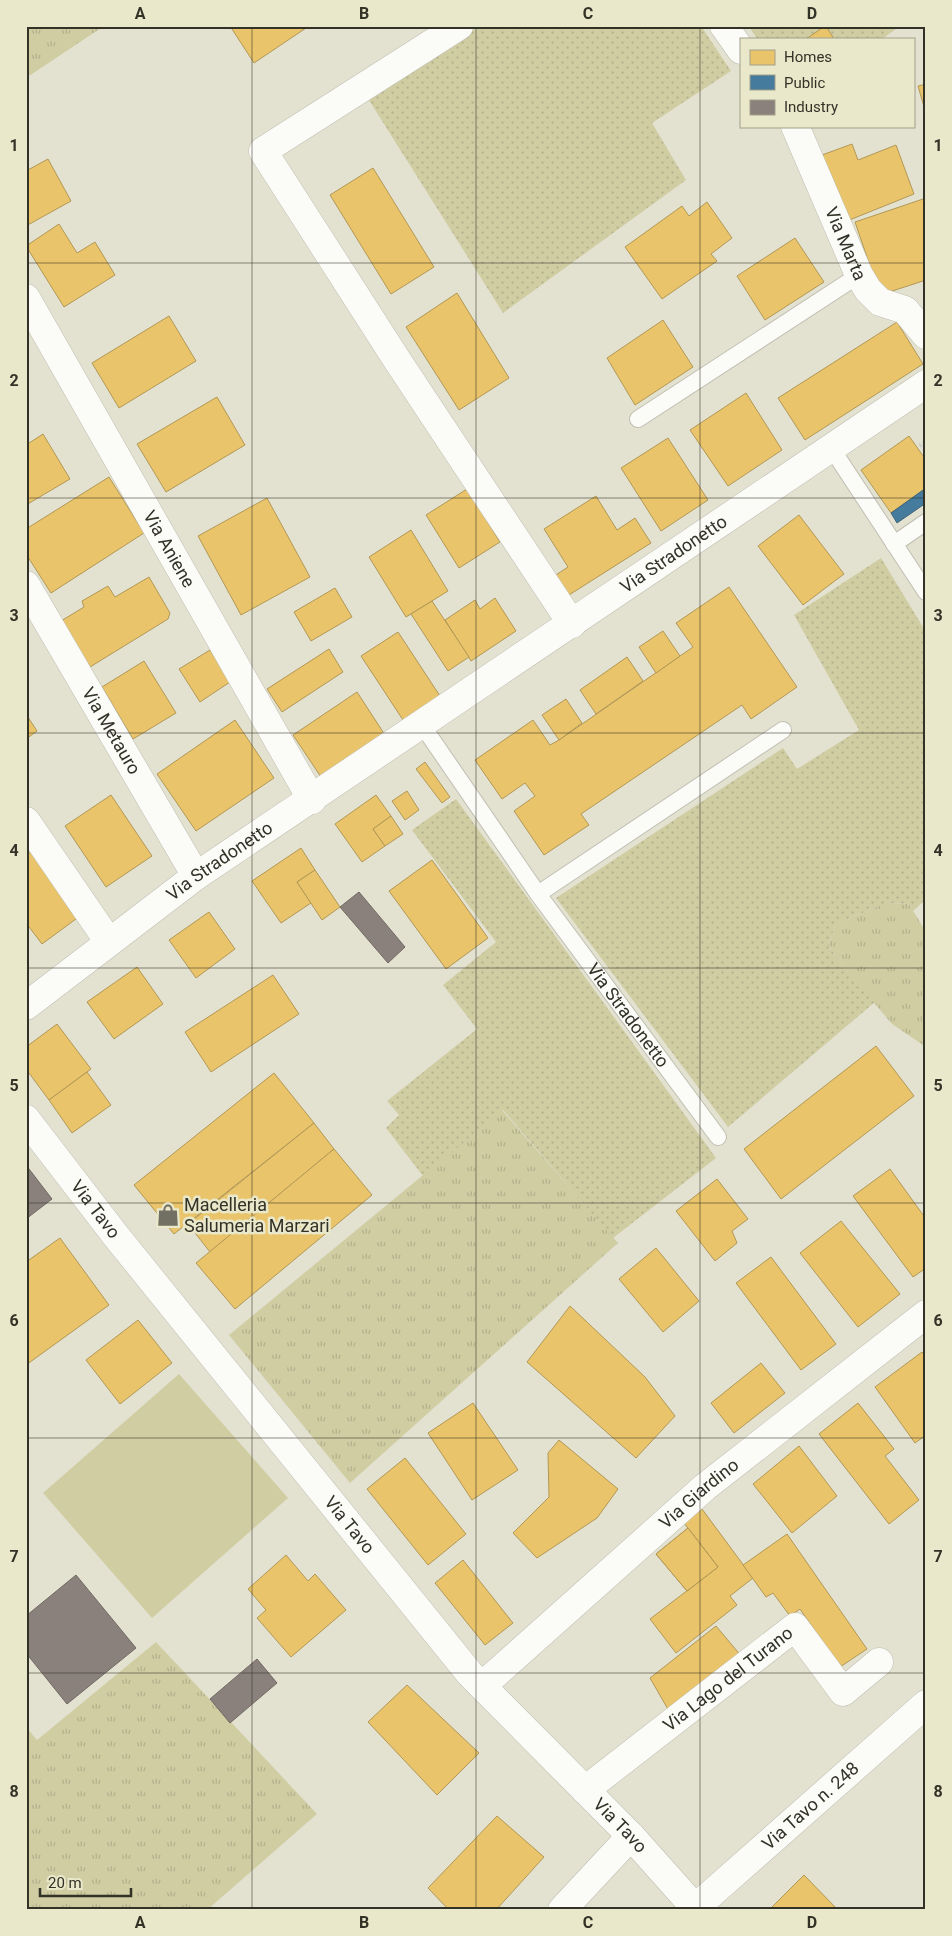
<svg xmlns="http://www.w3.org/2000/svg" width="952" height="1936" font-family="Roboto,sans-serif">
  <defs>
    <pattern id="grass-tufts" width="24" height="20" patternUnits="userSpaceOnUse" patternTransform="scale(1.25)"><rect width="24" height="20" fill="#d0cda3"/><path d="M3 7l-1-3M5 7V3M7 7l1-3M15 17l-1-3M17 17v-4M19 17l1-3" fill="none" stroke="#b3b08c"/></pattern>
    <pattern id="garden-dots" width="8" height="8" patternUnits="userSpaceOnUse" patternTransform="scale(1.25)"><rect width="8" height="8" fill="#d0cda3"/><path d="M2 2h.1M6 6h.1" fill="none" stroke="#b3b08c" stroke-width="1.8" stroke-linecap="round"/></pattern>
  </defs>
  <rect width="100%" height="100%" fill="#e3e2d1"/>
  <!-- grass -->
  <g fill="url(#grass-tufts)">
    <path d="M26,26H104L26,78Z"/>
    <path d="M886,903L909,904L926,932V1047L892,1024L843,966L828,945L836,924Z"/>
    <path d="M502,1110L618,1243L350,1483L229,1335Z"/>
    <path d="M156,1642L317,1814L207,1910H26V1727L37,1740Z"/>
  </g>
  <!-- garden -->
  <g fill="url(#garden-dots)">
    <path d="M480,26H701L731,71L652,123L686,180L503,313L367,97Z"/>
    <path d="M749,26H900L882,39H757Z"/>
    <path d="M881,558L926,632V899L913,911L909,904L886,903L836,924L828,945L843,966L875,1002L728,1127L556,898L783,748L797,769L859,730L794,615Z"/>
    <path d="M456,799L716,1158L613,1238L503,1110L423,1176L386,1128L399,1115L387,1101L477,1029L443,985L496,942L412,830Z"/>
  </g>
  <!-- pitch -->
  <path fill="#d0cda3" d="M179,1374L288,1498L152,1618L43,1493Z"/>
  <!-- homes -->
  <g fill="#e9c46a" stroke="#b29856">
    <path d="M230,26H309L254,63Z"/>
    <path d="M826,26L834,39H806L825,26Z"/>
    <path d="M926,84V114L918,86Z"/>
    <path d="M852,144L858,160L896,145L914,194L847,221L822,155Z"/>
    <path d="M48,159L71,201L26,226V171Z"/>
    <path d="M373,168L434,267L391,294L330,195Z"/>
    <path d="M926,198V280L880,295L855,222Z"/>
    <path d="M707,202L732,238L711,254L717,261L662,299L625,247L682,206L689,216Z"/>
    <path d="M59,224L77,253L95,242L115,275L64,307L26,246Z"/>
    <path d="M795,238L824,282L765,320L737,276Z"/>
    <path d="M457,293L509,378L459,410L406,327Z"/>
    <path d="M169,316L196,361L119,408L92,363Z"/>
    <path d="M663,320L693,367L635,405L607,358Z"/>
    <path d="M897,322L923,364L805,440L778,398Z"/>
    <path d="M746,393L782,450L728,486L690,430Z"/>
    <path d="M217,397L245,445L166,492L137,444Z"/>
    <path d="M43,434L70,479L26,505V445Z"/>
    <path d="M909,436L926,460V488L891,513L861,470Z"/>
    <path d="M668,438L708,500L661,531L621,468Z"/>
    <path d="M109,477L144,533L51,593L26,554V529Z"/>
    <path d="M467,489L500,542L459,568L426,515Z"/>
    <path d="M596,496L617,530L635,518L651,543L569,595L556,575L568,567L544,529Z"/>
    <path d="M267,498L310,577L241,615L198,536Z"/>
    <path d="M799,515L844,574L803,605L758,546Z"/>
    <path d="M411,530L448,591L406,617L369,557Z"/>
    <path d="M149,577L170,613L168,619L90,667L61,621L84,607L82,601L108,586L115,597Z"/>
    <path d="M729,587L797,687L751,719L742,705L581,814L589,825L544,855L514,811L535,796L525,783L502,799L475,760L533,720L550,745L559,740L693,647L676,623Z"/>
    <path d="M335,588L352,617L311,641L294,612Z"/>
    <path d="M495,598L516,631L471,661L445,620L475,600L480,609Z"/>
    <path d="M432,601L469,657L448,671L411,614Z"/>
    <path d="M663,631L680,656L656,673L639,647Z"/>
    <path d="M398,632L440,696L403,720L361,656Z"/>
    <path d="M329,649L343,672L282,712L267,689Z"/>
    <path d="M210,650L230,682L200,702L179,669Z"/>
    <path d="M627,657L643,681L596,714L580,690Z"/>
    <path d="M144,661L176,713L133,739L102,687Z"/>
    <path d="M357,692L385,735L321,777L293,735Z"/>
    <path d="M566,699L582,723L559,740L542,715Z"/>
    <path d="M26,714L37,731L26,739Z"/>
    <path d="M235,720L274,778L196,831L157,774Z"/>
    <path d="M425,762L450,797L442,803L416,769Z"/>
    <path d="M407,791L419,810L405,820L392,801Z"/>
    <path d="M111,795L152,856L106,887L65,826Z"/>
    <path d="M376,795L391,816L373,829L385,846L362,862L335,824Z"/>
    <path d="M391,816L403,834L385,846L373,829Z"/>
    <path d="M301,848L315,870L297,882L311,903L281,923L252,881Z"/>
    <path d="M32,851L80,916L42,944L26,923V856Z"/>
    <path d="M432,860L488,938L446,969L389,891Z"/>
    <path d="M315,870L340,907L322,920L297,882Z"/>
    <path d="M209,912L235,949L196,978L169,940Z"/>
    <path d="M137,967L163,1004L114,1039L87,1002Z"/>
    <path d="M273,975L299,1014L211,1072L185,1032Z"/>
    <path d="M57,1024L91,1069L49,1100L26,1069V1047Z"/>
    <path d="M876,1046L914,1096L781,1199L744,1149Z"/>
    <path d="M87,1072L111,1105L72,1133L49,1100Z"/>
    <path d="M274,1073L314,1123L174,1234L134,1185Z"/>
    <path d="M314,1123L334,1149L210,1252L188,1224Z"/>
    <path d="M334,1149L372,1195L235,1309L196,1263Z"/>
    <path d="M890,1169L926,1219V1268L913,1277L853,1196Z"/>
    <path d="M717,1179L748,1219L732,1231L737,1243L715,1261L676,1211Z"/>
    <path d="M841,1221L900,1294L858,1327L800,1253Z"/>
    <path d="M60,1238L109,1305L26,1365V1262Z"/>
    <path d="M656,1248L699,1301L663,1332L619,1279Z"/>
    <path d="M771,1257L836,1344L801,1370L736,1283Z"/>
    <path d="M570,1306L645,1377L675,1416L636,1458L527,1362Z"/>
    <path d="M138,1320L172,1363L120,1404L86,1360Z"/>
    <path d="M922,1352L926,1357V1435L915,1443L875,1387Z"/>
    <path d="M761,1363L785,1393L734,1433L711,1403Z"/>
    <path d="M473,1403L518,1470L472,1500L428,1433Z"/>
    <path d="M858,1403L894,1449L885,1456L919,1500L889,1524L819,1434Z"/>
    <path d="M559,1440L618,1489L597,1518L537,1558L513,1533L549,1497L548,1453Z"/>
    <path d="M799,1446L837,1496L792,1533L753,1484Z"/>
    <path d="M405,1458L466,1534L428,1565L367,1489Z"/>
    <path d="M702,1509L753,1578L730,1596L737,1605L676,1653L650,1619L718,1567L684,1523Z"/>
    <path d="M688,1528L718,1567L687,1591L656,1554Z"/>
    <path d="M688,1528L718,1567L687,1591L656,1554Z"/>
    <path d="M787,1534L867,1649L840,1667L800,1609L790,1616L773,1593L766,1597L743,1565Z"/>
    <path d="M286,1555L308,1581L315,1574L346,1610L291,1657L257,1618L266,1610L248,1589Z"/>
    <path d="M463,1560L513,1623L485,1645L435,1583Z"/>
    <path d="M716,1626L742,1657L669,1711L650,1678Z"/>
    <path d="M407,1685L479,1753L437,1795L368,1722Z"/>
    <path d="M497,1816L544,1857L496,1910H449L428,1888Z"/>
    <path d="M804,1875L838,1910H769Z"/>
  </g>
  <!-- public -->
  <path fill="#457b9d" stroke="#40657a" d="M926,488V503L897,523L891,513Z"/>
  <!-- industry -->
  <g fill="#8a817c" stroke="#706962">
    <path d="M359,892L405,947L388,963L340,907Z"/>
    <path d="M26,1165L52,1199L26,1219Z"/>
    <path d="M76,1575L136,1648L67,1704L26,1653V1616Z"/>
    <path d="M257,1659L277,1683L230,1723L210,1699Z"/>
  </g>
  <g fill="none" stroke-linecap="round" stroke-linejoin="round">
    <defs>
      <g id="service">
        <path d="M638,419L859,275"/>
        <path d="M832,449L926,592"/>
        <path d="M894,544L926,522"/>
        <path id="s1" d="M422,725L538,894L718,1137"/>
        <path d="M538,894L783,730"/>
      </g>
      <g id="minor">
        <path d="M459,26L263,151L397,360L572,624"/>
        <path d="M724,26L741,50"/>
        <path id="s2" d="M795,126L859,275L868,290L880,302L905,310L926,335"/>
        <path id="s3" d="M26,298L312,800"/>
        <path id="s4" d="M26,585L196,876"/>
        <path d="M26,821L109,942"/>
        <path id="s5" d="M26,1006L196,876L926,384"/>
        <path id="s6" d="M26,1119L116,1236L470,1674L631,1836L697,1910"/>
        <path id="s7" d="M482,1686L705,1487L926,1314"/>
        <path id="s8" d="M585,1790L795,1627L843,1692L879,1662"/>
        <path id="s9" d="M695,1908L926,1704"/>
        <path d="M562,1910L631,1836"/>
      </g>
    </defs>
    <!-- service casing -->
    <use href="#service" stroke="#c0bfb2" stroke-width="18"/>
    <!-- minor casing -->
    <use href="#minor" stroke="#c0bfb2" stroke-width="29"/>
    <!-- path -->
    <path stroke="#d1d1cd" stroke-width="3" stroke-dasharray="4 2.5" stroke-linecap="butt" d="M926,441L920,444L926,453"/>
    <!-- service -->
    <use href="#service" stroke="#fbfbf8" stroke-width="16"/>
    <!-- minor -->
    <use href="#minor" stroke="#fbfbf8" stroke-width="28"/>
  </g>
  <!-- grid -->
  <path fill="none" stroke="#333227" stroke-width="1" stroke-opacity="0.55" d="M252,26V1910M476,26V1910M700,26V1910M26,263H926M26,498H926M26,733H926M26,968H926M26,1203H926M26,1438H926M26,1673H926"/>
  <!-- icons -->
  <defs>
    <symbol id="shop-bare" viewBox="-9 -9 18 18"><path d="M-5-2.5h2.3a2.7 3.5 0 0 1 5.4 0H5L5.5 6h-11ZM-1.5-2.5h3a1.5 2.3 0 0 0-3 0Z" fill="#717062" stroke="#eae8ca" stroke-width="2.5" paint-order="stroke"/></symbol>
  </defs>
  <g fill-rule="evenodd">
    <use href="#shop-bare" x="152" y="1199" width="32" height="32"/>
  </g>
  <g text-anchor="middle" stroke-width="5" stroke-linejoin="round" paint-order="stroke">
    <!-- street labels -->
    <g font-size="18" fill="#333227" stroke="#eae8ca">
      <text dy="6" stroke="none"><textPath href="#s2" startOffset="128">Via Marta</textPath></text>
      <text dy="6" stroke="none"><textPath href="#s3" startOffset="289">Via Aniene</textPath></text>
      <text dy="6" stroke="none"><textPath href="#s5" startOffset="790">Via Stradonetto</textPath></text>
      <text dy="6" stroke="none"><textPath href="#s4" startOffset="169">Via Metauro</textPath></text>
      <text dy="6" stroke="none"><textPath href="#s5" startOffset="242">Via Stradonetto</textPath></text>
      <text dy="6" stroke="none"><textPath href="#s1" startOffset="356">Via Stradonetto</textPath></text>
      <text dy="6" stroke="none"><textPath href="#s6" startOffset="114">Via Tavo</textPath></text>
      <text dy="6" stroke="none"><textPath href="#s7" startOffset="290">Via Giardino</textPath></text>
      <text dy="6" stroke="none"><textPath href="#s6" startOffset="519">Via Tavo</textPath></text>
      <text dy="6" stroke="none"><textPath href="#s8" startOffset="181">Via Lago del Turano</textPath></text>
      <text dy="6" stroke="none"><textPath href="#s9" startOffset="154">Via Tavo n. 248</textPath></text>
      <text dy="6" stroke="none"><textPath href="#s6" startOffset="924">Via Tavo</textPath></text>
    </g>
    <!-- poi labels -->
    <g font-size="18" fill="#333227" stroke="#eae8ca" text-anchor="start">
      <text x="184" y="1211">Macelleria<tspan x="184" dy="21">Salumeria Marzari</tspan></text>
    </g>
  </g>
  <!-- border -->
  <rect width="952" height="1936" fill="none" stroke="#eae8ca" stroke-width="55"/>
  <!-- legend -->
  <rect x="740" y="38" width="175" height="90" fill="#eae8ca" stroke="#a19f89"/>
  <rect x="750" y="50" width="25" height="15" fill="#e9c46a" stroke="#a19f89"/>
  <text x="784" y="62" font-size="15" fill="#333227">Homes</text>
  <rect x="750" y="75" width="25" height="15" fill="#457b9d" stroke="#a19f89"/>
  <text x="784" y="88" font-size="15" fill="#333227">Public</text>
  <rect x="750" y="100" width="25" height="15" fill="#8a817c" stroke="#a19f89"/>
  <text x="784" y="112" font-size="15" fill="#333227">Industry</text>
  <!-- scale -->
  <path d="M40 1888v8h91v-8" fill="none" stroke="#333227" stroke-width="2.5"/>
  <text x="48" y="1888" font-size="15" fill="#333227" stroke="#eae8ca" stroke-width="4" paint-order="stroke">20 m</text>
  <rect x="28" y="28" width="896" height="1880" fill="none" stroke="#333227" stroke-width="2"/>
  <g font-size="16" text-anchor="middle" font-weight="bold" fill="#333227">
    <text x="140" y="19">A</text>
    <text x="364" y="19">B</text>
    <text x="588" y="19">C</text>
    <text x="812" y="19">D</text>
    <text x="14" y="151">1</text>
    <text x="938" y="151">1</text>
    <text x="14" y="386">2</text>
    <text x="938" y="386">2</text>
    <text x="14" y="621">3</text>
    <text x="938" y="621">3</text>
    <text x="14" y="856">4</text>
    <text x="938" y="856">4</text>
    <text x="14" y="1091">5</text>
    <text x="938" y="1091">5</text>
    <text x="14" y="1326">6</text>
    <text x="938" y="1326">6</text>
    <text x="14" y="1562">7</text>
    <text x="938" y="1562">7</text>
    <text x="14" y="1797">8</text>
    <text x="938" y="1797">8</text>
    <text x="140" y="1928">A</text>
    <text x="364" y="1928">B</text>
    <text x="588" y="1928">C</text>
    <text x="812" y="1928">D</text>
  </g>
</svg>
